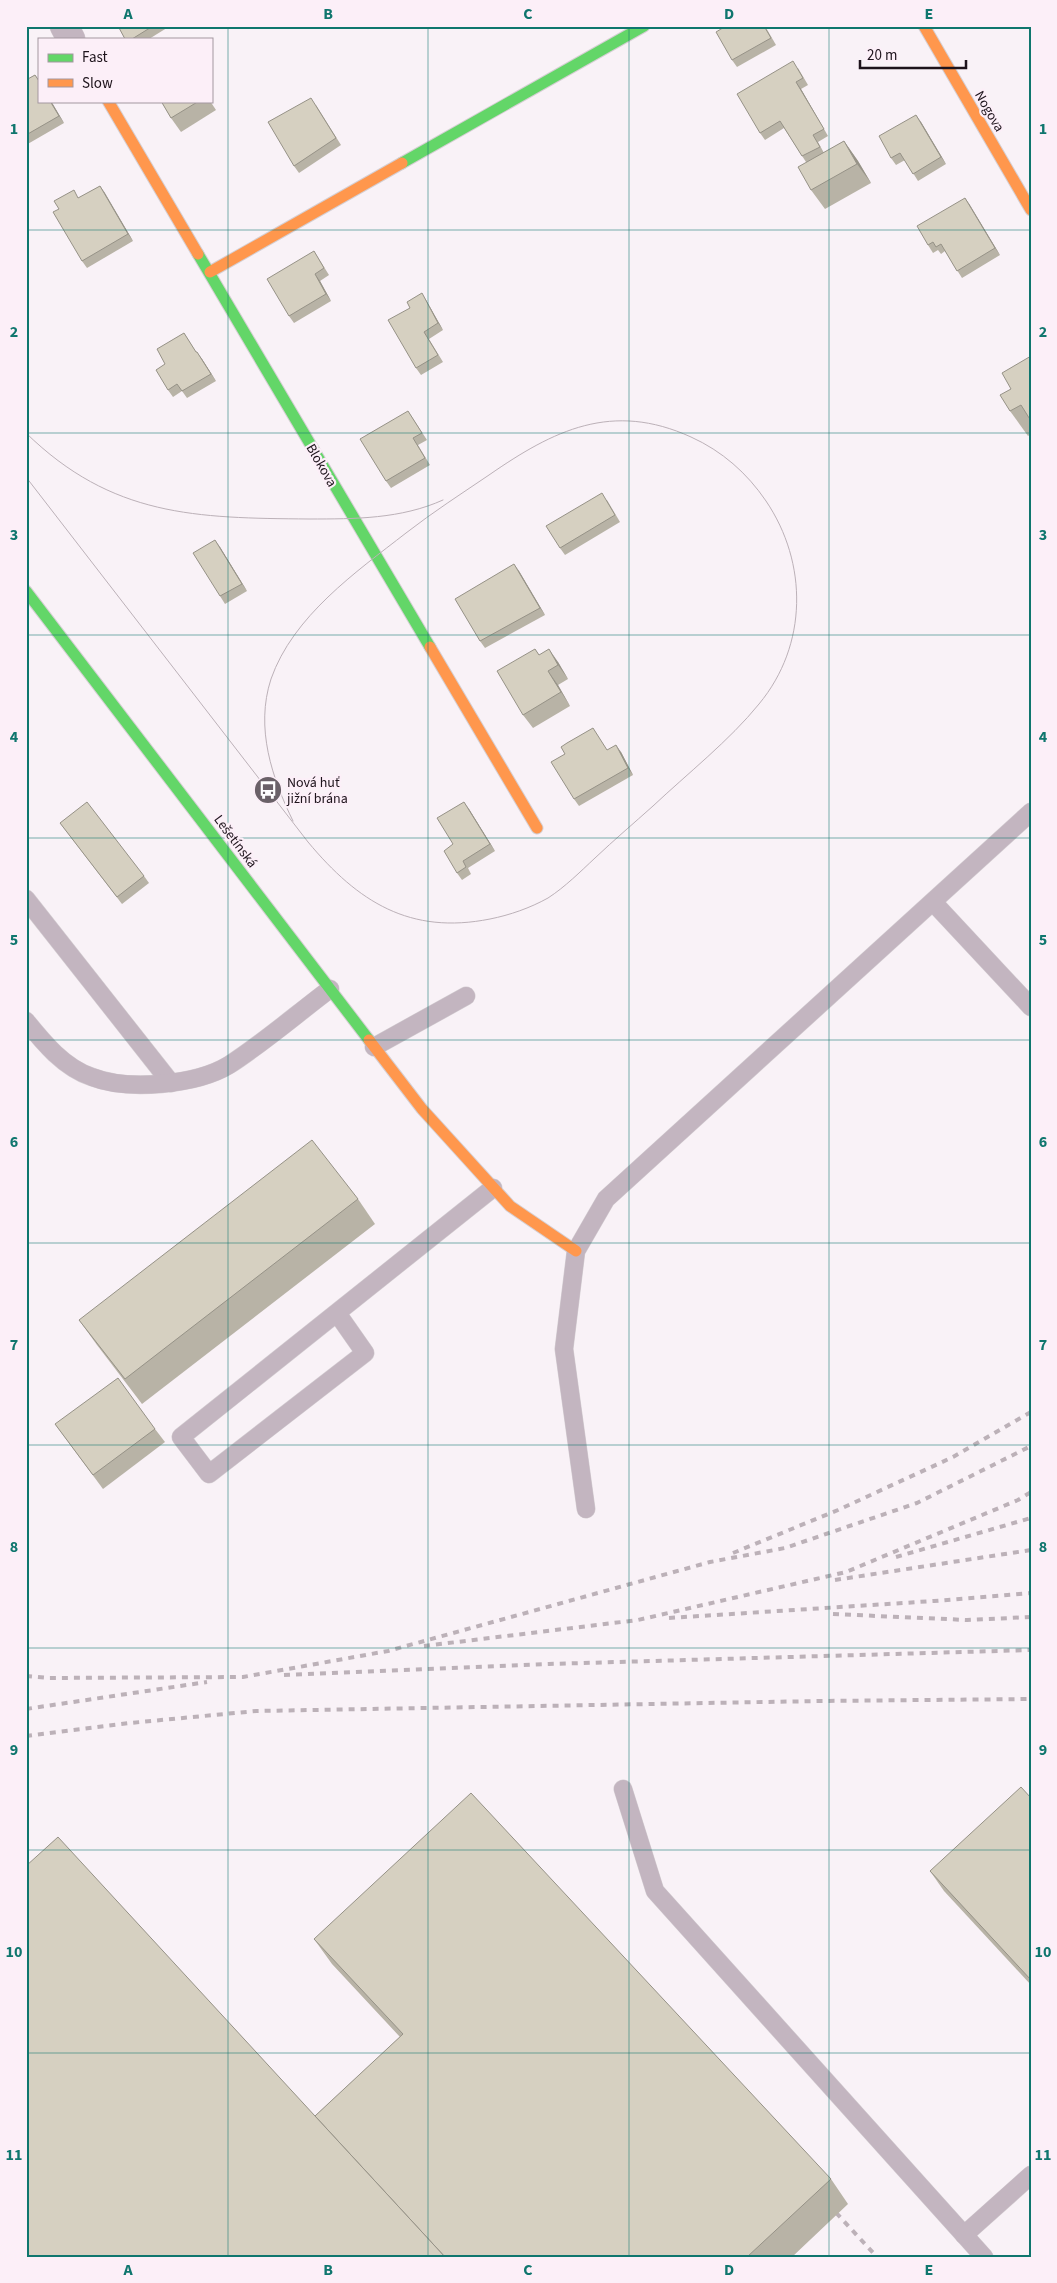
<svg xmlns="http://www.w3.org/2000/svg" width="1057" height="2283" font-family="'Source Sans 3',sans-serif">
  <rect width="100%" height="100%" fill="#f9f2f7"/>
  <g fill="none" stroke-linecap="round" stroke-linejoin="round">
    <defs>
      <g id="lane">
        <path d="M26,899L171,1083"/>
        <path d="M933,902L1031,1007"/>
        <path d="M26,1021C43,1042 64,1068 92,1077C128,1091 196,1085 229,1065C262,1044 298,1013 330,989"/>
        <path d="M374,1047L466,996"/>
        <path d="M337,1313L365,1353L209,1474L181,1437L493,1188"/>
        <path d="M586,1509L564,1349L576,1251L606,1199L1031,812"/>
        <path d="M623,1789L655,1891L984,2257"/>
        <path d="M964,2235L1031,2175"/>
      </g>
      <path id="street" d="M64,26L71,39"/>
      <g id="fast">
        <path d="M402,163L644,26"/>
        <path d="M198,254L430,647"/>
        <path d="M26,591L369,1040"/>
      </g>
      <g id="slow">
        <path d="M924,26L1031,210"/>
        <path d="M108,101L198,254"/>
        <path d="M210,272L402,163"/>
        <path d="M430,647L537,828"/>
        <path d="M369,1040L422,1109L510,1206L576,1251"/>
      </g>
    </defs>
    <!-- lane casing -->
    <use href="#lane" stroke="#d5cfd3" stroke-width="19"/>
    <!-- street casing -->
    <use href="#street" stroke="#d5cfd3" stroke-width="29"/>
    <!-- fast casing -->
    <use href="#fast" stroke="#d5cfd3" stroke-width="13"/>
    <!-- slow casing -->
    <use href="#slow" stroke="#d5cfd3" stroke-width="13"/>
    <!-- lane -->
    <use href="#lane" stroke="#c3b5c0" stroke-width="18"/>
    <!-- street -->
    <use href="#street" stroke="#c3b5c0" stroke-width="28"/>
    <!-- fast -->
    <use href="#fast" stroke="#63d668" stroke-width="11"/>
    <!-- slow -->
    <use href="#slow" stroke="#ff974d" stroke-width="11"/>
    <!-- tram -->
    <g stroke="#bcb1b8" stroke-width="1">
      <path d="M26,433C112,517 196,518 309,519C355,519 401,519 443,500"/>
      <path d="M26,477L308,842C358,902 410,935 490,919C510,915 530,908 548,898C565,887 580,872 595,858C614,840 634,823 653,806C687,774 730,740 759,704C808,645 808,563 766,501C747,473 722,451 691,437C612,401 554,430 489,475C461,494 433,512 406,533C356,572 293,616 271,679C255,728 272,778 293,821"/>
    </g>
    <!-- rail -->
    <g stroke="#bcb1b8" stroke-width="4" stroke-dasharray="6 6" stroke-linecap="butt">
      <path d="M733,1553L838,1510L953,1457L1031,1412"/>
      <path d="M896,1557L1031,1518"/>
      <path d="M835,1580L1031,1550"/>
      <path d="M833,1614L967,1620L1031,1617"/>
      <path d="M669,1618L934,1601L1031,1593"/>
      <path d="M424,1646L638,1620L846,1572L1018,1500L1031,1492"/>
      <path d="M284,1675L549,1664L1031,1650"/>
      <path d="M26,1676L49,1678L243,1677L388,1651L710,1562L785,1548L917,1503L1031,1446"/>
      <path d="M26,1709L207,1682"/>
      <path d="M26,1736L130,1723L256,1711L820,1701L1031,1699"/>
      <path d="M828,2204L877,2257"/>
    </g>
  </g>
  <!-- wall -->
  <g fill="#b8b3a6">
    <path d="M118,26H170L149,39H125Z"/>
    <path d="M765,26L776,45L737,67L732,60Z"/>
    <path d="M798,68L808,85L801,89L828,136L818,142L824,153L844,141L858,161L871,183L825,209L811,190L806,162L784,128L765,140L760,133Z"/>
    <path d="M35,75L39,80V101H51L64,123L26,145V80Z"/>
    <path d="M161,101H210L216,110L181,132L171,118Z"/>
    <path d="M316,105L341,145L299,173L294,166Z"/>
    <path d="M921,122L946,164L918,181L905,160L896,165L891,158Z"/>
    <path d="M100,186L133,241L87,268L82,261L79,198Z"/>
    <path d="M965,198L1000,255L962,278L945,251L941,254L938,250L933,253L928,245Z"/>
    <path d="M314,251L329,275L320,281L331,301L294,323L289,316Z"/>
    <path d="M426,300L443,330L429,339L443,362L421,375L416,368Z"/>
    <path d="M184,333L196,352L202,359L216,381L187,398L182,391L173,397L168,390L165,364Z"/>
    <path d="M1031,356V434L1028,436L1010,411L1011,389Z"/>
    <path d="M408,411L427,440L418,445L430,465L391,488L386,481Z"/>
    <path d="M607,500L620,522L565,555L560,548Z"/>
    <path d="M220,547L247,591L225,604L220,596Z"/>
    <path d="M519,571L545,615L485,648L480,641Z"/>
    <path d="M535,649L539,655L558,662L568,679L558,685L570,706L533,728L523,715Z"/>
    <path d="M608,750L621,752L633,775L579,806L574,799Z"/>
    <path d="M469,809L495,851L468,868L471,874L462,880L457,873L453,844Z"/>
    <path d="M60,823L144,876L149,883L122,904Z"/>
    <path d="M358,1199L375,1224L142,1404L97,1345L79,1320Z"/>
    <path d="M55,1424L155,1429L165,1442L103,1489Z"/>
    <path d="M1031,1798V1985L944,1891L930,1871Z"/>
    <path d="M314,1939L831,2179L848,2204L792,2257H26L315,2116L400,2037L332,1964Z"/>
  </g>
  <!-- shaded-wall -->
  <g fill="#969287">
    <path d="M796,82L801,89L828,136L824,129Z"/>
    <path d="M50,101H51L64,123L59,116Z"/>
    <path d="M916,115L921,122L946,164L941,157Z"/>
    <path d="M844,141L858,161L871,183L857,164Z"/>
    <path d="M100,186L105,193L133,241L128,234Z"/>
    <path d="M965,198L970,205L1000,255L995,248Z"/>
    <path d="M315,274L320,281L331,301L326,294Z"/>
    <path d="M422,293L426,300L443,330L438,323Z"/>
    <path d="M197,352L202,359L216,381L211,374Z"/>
    <path d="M215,540L220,547L247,591L242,584Z"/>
    <path d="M514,564L519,571L545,615L540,608Z"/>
    <path d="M549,649L558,662L568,679L558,665Z"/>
    <path d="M548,671L558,685L570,706L561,692Z"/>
    <path d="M616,745L621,752L633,775L628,768Z"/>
    <path d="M464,802L469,809L495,851L490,844Z"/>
  </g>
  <!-- building -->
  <g fill="#d6d0c1" stroke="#969287">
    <path d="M118,26H153L132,39H125Z"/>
    <path d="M726,26H764L771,38L732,60L716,32Z"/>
    <path d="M793,61L803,78L796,82L824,129L813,135L820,147L802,156L780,121L760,133L737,94Z"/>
    <path d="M35,75L39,81V101H50L59,116L26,135V80Z"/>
    <path d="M311,98L336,138L294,166L268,122Z"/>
    <path d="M161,101H199L171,118Z"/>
    <path d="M916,115L941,157L913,174L900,153L891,158L879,136Z"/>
    <path d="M844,141L857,164L811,190L798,167Z"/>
    <path d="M100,186L128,234L82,261L53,212L59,209L54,201L74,190L78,198Z"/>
    <path d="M965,198L995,248L957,271L941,244L936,247L933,242L928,245L917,226Z"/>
    <path d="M314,251L324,268L315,274L326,294L289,316L267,279Z"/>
    <path d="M422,293L438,323L424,332L438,355L416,368L388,320L410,308L407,302Z"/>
    <path d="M184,333L196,352H197L211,374L182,391L177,384L168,390L156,370L165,364L157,349Z"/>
    <path d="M1031,356V421L1021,405L1010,411L1000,395L1011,389L1002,373Z"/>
    <path d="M408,411L422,433L413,438L425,458L386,481L360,439Z"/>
    <path d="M602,493L615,515L560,548L546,526Z"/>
    <path d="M215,540L242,584L220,596L193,553Z"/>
    <path d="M514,564L540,608L480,641L455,599Z"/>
    <path d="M535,649L539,655L549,649L558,665L548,671L561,692L523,715L497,671Z"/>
    <path d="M593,728L607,750L616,745L628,768L574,799L551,762L565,754L561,747L567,743Z"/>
    <path d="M87,802L144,876L117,897L60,823Z"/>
    <path d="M464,802L490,844L463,861L466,867L457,873L444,851L453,844L437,818Z"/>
    <path d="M312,1140L358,1199L125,1379L79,1320Z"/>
    <path d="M118,1378L155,1429L93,1475L55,1424Z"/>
    <path d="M1021,1787L1031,1798V1980L930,1871Z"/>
    <path d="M471,1793L831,2179L747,2257H445L315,2116L403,2034L314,1939Z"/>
    <path d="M58,1837L315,2116L445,2257H26V1866Z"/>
  </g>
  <!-- grid -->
  <path fill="none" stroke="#0f766e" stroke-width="1" stroke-opacity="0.55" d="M228,26V2257M428,26V2257M629,26V2257M829,26V2257M26,230H1031M26,433H1031M26,635H1031M26,838H1031M26,1040H1031M26,1243H1031M26,1445H1031M26,1648H1031M26,1850H1031M26,2053H1031"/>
  <!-- icons -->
  <defs>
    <symbol id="bus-disc" viewBox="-11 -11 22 22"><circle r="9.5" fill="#6a6168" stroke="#fceff8"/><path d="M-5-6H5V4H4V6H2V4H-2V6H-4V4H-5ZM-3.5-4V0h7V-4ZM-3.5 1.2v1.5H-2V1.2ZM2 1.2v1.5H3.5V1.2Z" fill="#fff"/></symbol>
  </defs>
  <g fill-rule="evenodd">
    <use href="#bus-disc" x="252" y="774" width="32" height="32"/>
  </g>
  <g text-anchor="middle" stroke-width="4.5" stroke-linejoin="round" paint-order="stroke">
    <!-- street labels -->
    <g font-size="14" fill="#1d131b" stroke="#fceff8">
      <text transform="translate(990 111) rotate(60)" y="5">Nogova</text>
      <text transform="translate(322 465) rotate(60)" y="5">Blokova</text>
      <text transform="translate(236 841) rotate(53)" y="5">Lešetínská</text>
    </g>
    <!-- poi labels -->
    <g font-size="14" fill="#1d131b" stroke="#fceff8" text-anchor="start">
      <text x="287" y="787">Nová huť<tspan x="287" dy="16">jižní brána</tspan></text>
    </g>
  </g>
  <!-- border -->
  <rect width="1057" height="2283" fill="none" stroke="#fceff8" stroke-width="55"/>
  <!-- legend -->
  <rect x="38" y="38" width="175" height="65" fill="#fceff8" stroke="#a397a0"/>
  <rect x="48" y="54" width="25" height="8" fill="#63d668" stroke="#a397a0"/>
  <text x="82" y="62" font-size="15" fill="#1d131b">Fast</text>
  <rect x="48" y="79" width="25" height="8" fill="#ff974d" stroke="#a397a0"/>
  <text x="82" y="88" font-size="15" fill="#1d131b">Slow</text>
  <!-- scale -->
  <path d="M860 60v8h106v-8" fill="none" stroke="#1d131b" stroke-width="2.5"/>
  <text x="867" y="60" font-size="15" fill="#1d131b" stroke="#fceff8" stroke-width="4" paint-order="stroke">20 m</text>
  <rect x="28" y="28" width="1002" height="2228" fill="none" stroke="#0f766e" stroke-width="2"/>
  <g font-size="16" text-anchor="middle" font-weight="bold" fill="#0f766e">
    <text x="128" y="19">A</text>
    <text x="328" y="19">B</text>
    <text x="528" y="19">C</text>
    <text x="729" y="19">D</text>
    <text x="929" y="19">E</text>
    <text x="14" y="134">1</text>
    <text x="1043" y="134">1</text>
    <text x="14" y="337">2</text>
    <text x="1043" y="337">2</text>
    <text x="14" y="540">3</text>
    <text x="1043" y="540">3</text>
    <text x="14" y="742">4</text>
    <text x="1043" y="742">4</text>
    <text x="14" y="945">5</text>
    <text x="1043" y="945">5</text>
    <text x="14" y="1147">6</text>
    <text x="1043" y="1147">6</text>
    <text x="14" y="1350">7</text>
    <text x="1043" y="1350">7</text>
    <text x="14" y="1552">8</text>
    <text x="1043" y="1552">8</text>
    <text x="14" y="1755">9</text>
    <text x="1043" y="1755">9</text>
    <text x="14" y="1957">10</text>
    <text x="1043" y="1957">10</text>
    <text x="14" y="2160">11</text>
    <text x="1043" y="2160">11</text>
    <text x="128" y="2275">A</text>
    <text x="328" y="2275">B</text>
    <text x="528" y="2275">C</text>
    <text x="729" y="2275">D</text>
    <text x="929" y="2275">E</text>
  </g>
</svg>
